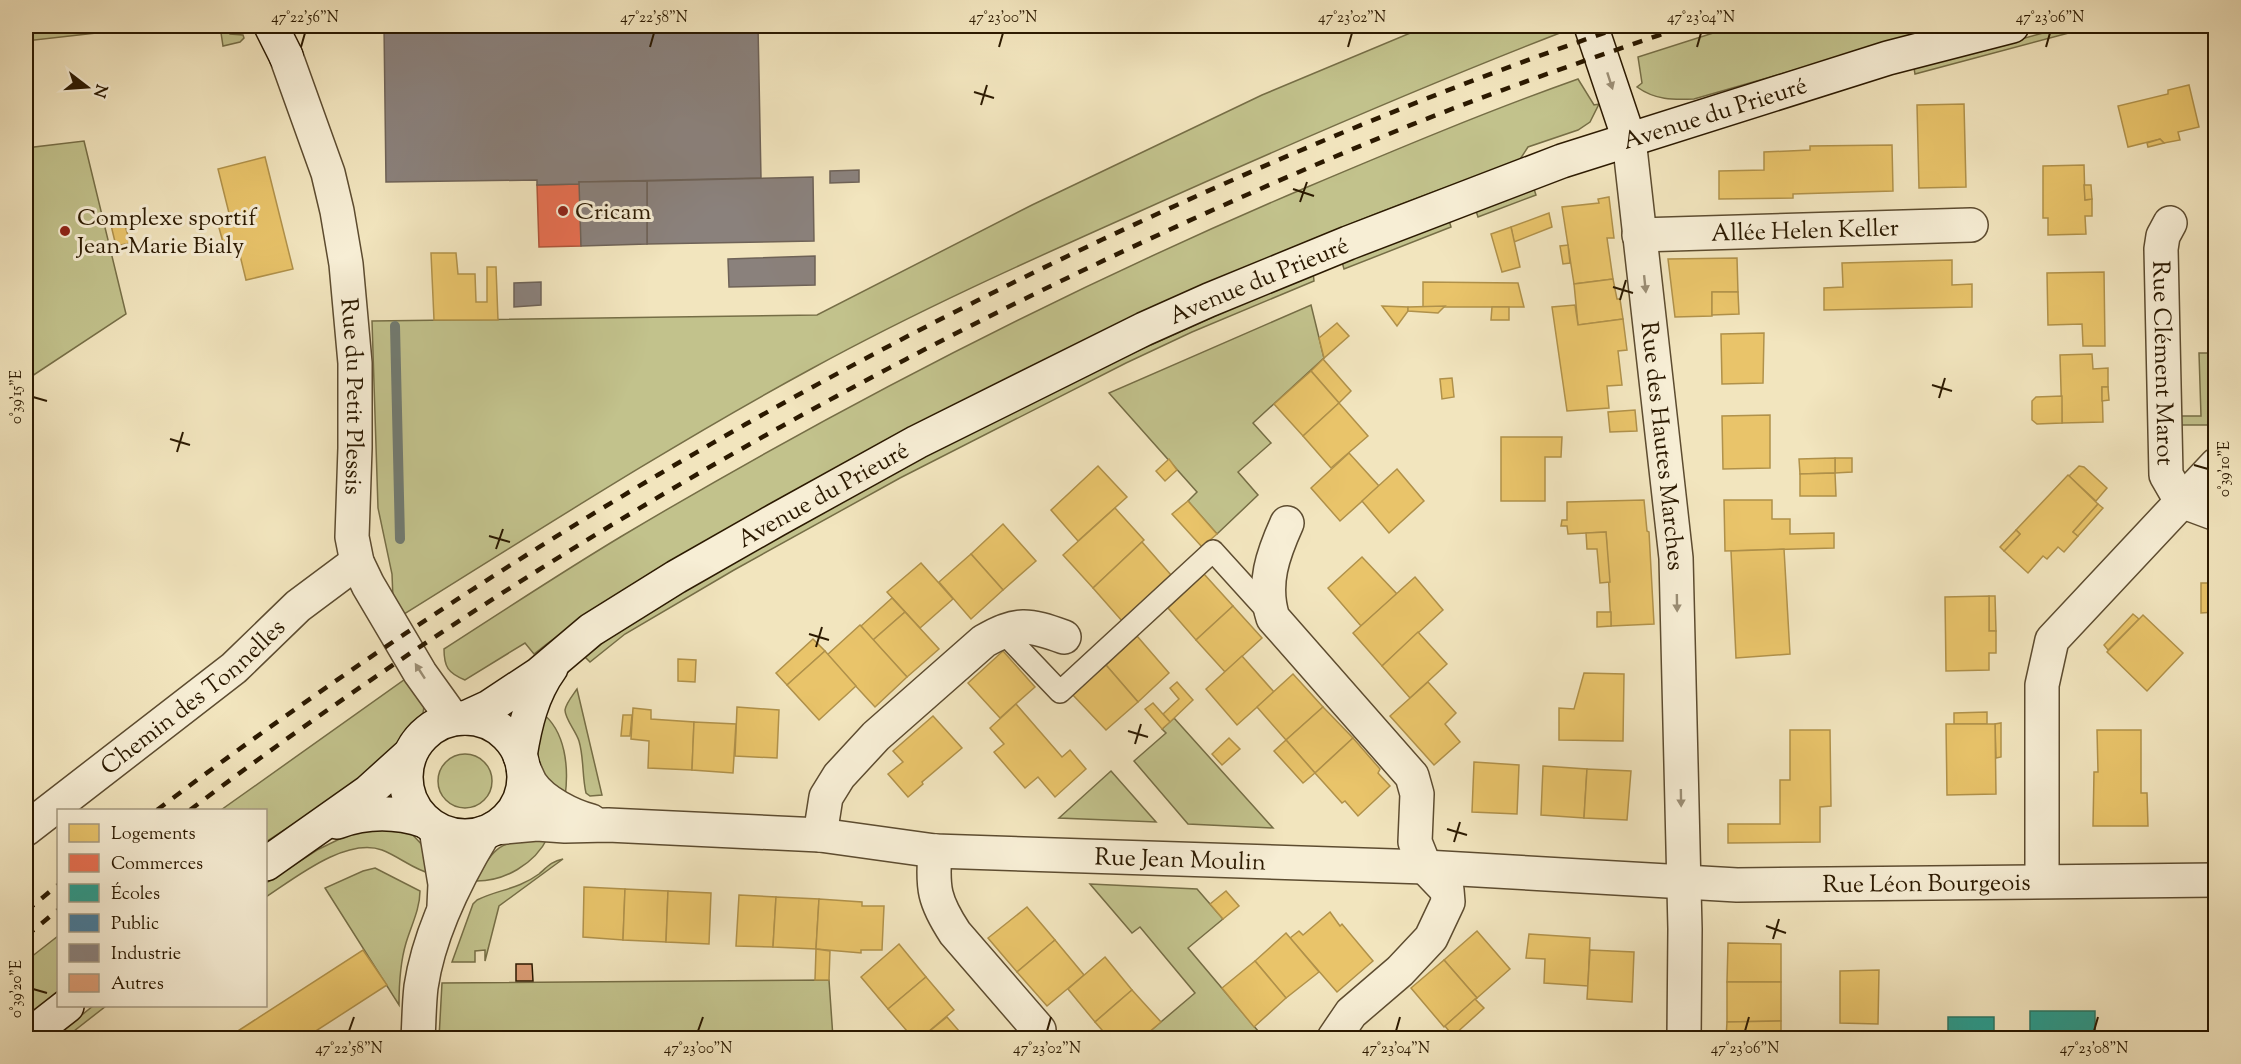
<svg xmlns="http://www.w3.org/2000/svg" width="2241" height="1064" font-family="'Sorts Mill Goudy',serif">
  <rect width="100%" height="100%" fill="#f2e5be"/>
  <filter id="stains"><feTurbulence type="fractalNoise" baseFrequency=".00333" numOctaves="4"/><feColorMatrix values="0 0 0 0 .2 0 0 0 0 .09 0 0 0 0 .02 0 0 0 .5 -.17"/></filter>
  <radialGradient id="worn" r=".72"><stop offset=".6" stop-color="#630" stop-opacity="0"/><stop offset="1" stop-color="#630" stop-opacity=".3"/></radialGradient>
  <!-- green -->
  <g fill="#c2c28c" stroke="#766e46" stroke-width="1.5">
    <path d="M26,26H149V27L26,41Z"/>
    <path d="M220,26H225L230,34L243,35L244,38L240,42L223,46Z"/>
    <path d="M1427,26H1563L1565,31C1420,87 1278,149 1136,213C1026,262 917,311 811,369C671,445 536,532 401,616L393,599L392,574L378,508L372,321L817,315L1032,205L1262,95Z"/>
    <path d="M1735,26H1947L1694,99C1673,100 1655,100 1637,87L1642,83L1638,57Z"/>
    <path d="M2069,26H2095L1915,74L1914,68Z"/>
    <path d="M1578,79L1594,105L1599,104L1590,122L1578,130L1528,147L1519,161C1465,181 1411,199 1358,221C1163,299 975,391 793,494C704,544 614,591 534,654L525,643L465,680C448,673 444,667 444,649C503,611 562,572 622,536C842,405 1070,288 1305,188C1395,150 1485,112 1578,79Z"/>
    <path d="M84,141L126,314L26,380V148Z"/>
    <path d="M1534,189L1536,195L1478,217L1476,211Z"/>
    <path d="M1449,220L1451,227L1344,269L1342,262Z"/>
    <path d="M1313,272L1314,281L1192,332L1126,363L900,478L734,570L625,634L590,662L585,657L621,628L730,564L895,471L964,435L1124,357Z"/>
    <path d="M1311,305L1324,358L1253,423L1271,443L1238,472L1258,495L1217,534L1188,501L1197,492L1109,393Z"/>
    <path d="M2199,353H2209L2215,359V425H2173L2174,416H2201Z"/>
    <path d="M411,675L424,706L423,713L407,728L392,753L335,797L266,842V810H221Z"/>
    <path d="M577,689L602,795L590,796L586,793C582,776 584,758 579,741C576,731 565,719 565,710C566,703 573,695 577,689Z"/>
    <path d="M541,712C566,731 569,768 565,797C559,790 551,784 545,776C532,758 539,732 541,712Z"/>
    <path d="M1174,718L1273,828L1188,824L1134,761L1166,733L1162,729Z"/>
    <circle cx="465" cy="781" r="27"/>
    <path d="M1111,771L1156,822L1059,818Z"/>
    <path d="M362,828L410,832L424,847L432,874C414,870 400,857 382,850C346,837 295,878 266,897V883L317,850Z"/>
    <path d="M548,837C535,864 504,882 474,881C500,839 500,844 548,837Z"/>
    <path d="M563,859L499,906L485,961V950L475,951V962H452L473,904L477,900C499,889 517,890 539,874C547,867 552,861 563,859Z"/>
    <path d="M375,868L420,891C420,909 411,926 406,943C400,963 399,984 399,1005L325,888L363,871Z"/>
    <path d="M1090,884L1197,889L1223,919L1188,948L1264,1038H1142L1195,993L1140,927L1132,933Z"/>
    <path d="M58,936V991L26,1018V961Z"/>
    <path d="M829,980L833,1038H439L442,983Z"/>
    <path d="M93,1006H106L65,1038H53Z"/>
  </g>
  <!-- homes -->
  <g fill="#e9c46a" stroke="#b0914a" stroke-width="1.5">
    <path d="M2189,85L2199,127L2178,132L2180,140L2164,143L2160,139L2128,147L2118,106L2168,94V90Z"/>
    <path d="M2216,89V120L2208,91Z"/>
    <path d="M1964,104L1966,187L1919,188L1917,105Z"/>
    <path d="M2160,139L2164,143L2148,147L2147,143Z"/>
    <path d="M1892,145L1893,191L1793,194V198L1719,199V171L1764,170V152L1810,150V146Z"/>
    <path d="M265,157L293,269L246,280L237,243L224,246L218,224L231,221L218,169Z"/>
    <path d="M2084,165L2085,200L2092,199V216H2085L2086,234L2048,235V218H2043V166Z"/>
    <path d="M2084,185H2091L2092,199L2085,200Z"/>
    <path d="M1609,197L1614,238H1607L1613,279L1574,284L1562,207L1599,203L1598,199Z"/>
    <path d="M1549,213L1552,227L1514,242L1511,227Z"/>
    <path d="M123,218L130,243L116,246L110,221Z"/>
    <path d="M1511,227L1520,267L1502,272L1491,234Z"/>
    <path d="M1568,245L1570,263L1563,264L1560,246Z"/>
    <path d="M431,253H456L458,274H475L476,302H487V267H496L498,320H434Z"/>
    <path d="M1737,258L1738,292H1712V316L1675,317L1668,259Z"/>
    <path d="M1952,260V285L1972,284V307L1824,310V288L1843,287L1842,263Z"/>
    <path d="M2104,272L2105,346H2083L2082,324L2048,325L2047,273Z"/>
    <path d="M1613,279L1617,299H1620L1623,319L1578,325L1574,284Z"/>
    <path d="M1423,282L1518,283L1524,307H1423Z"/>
    <path d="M1712,292H1738L1739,314L1712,315Z"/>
    <path d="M1575,305L1578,325L1623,319L1627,350L1618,351L1622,385L1607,386L1609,408L1567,411L1552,307Z"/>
    <path d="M1382,306L1408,307V311L1397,326Z"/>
    <path d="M1445,306L1438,313L1408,311V307Z"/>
    <path d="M1492,307H1509V320H1491Z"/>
    <path d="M1337,323L1349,336L1324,358L1319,338Z"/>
    <path d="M1764,333L1763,383L1722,384L1721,334Z"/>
    <path d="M2092,354L2093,369L2108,368V387H2102L2103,422L2062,423L2060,355Z"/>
    <path d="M1323,359L1351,391L1339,403L1311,371Z"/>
    <path d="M1311,371L1339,403L1303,436L1274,404Z"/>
    <path d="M1452,378L1454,397L1442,399L1440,379Z"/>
    <path d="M2102,387H2108L2109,400L2102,401Z"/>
    <path d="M2062,396V423L2037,424L2032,420V401L2036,397Z"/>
    <path d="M1339,403L1368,436L1331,468L1303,436Z"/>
    <path d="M1635,410L1637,431L1610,432L1608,412Z"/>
    <path d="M1770,415V468L1723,469L1722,416Z"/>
    <path d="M1501,437H1562L1561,457H1545V501H1501Z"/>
    <path d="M1349,453L1379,486L1340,521L1311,488Z"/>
    <path d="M1835,458H1852V472L1835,473Z"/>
    <path d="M1835,458V473L1800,474L1799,459Z"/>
    <path d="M1169,459L1177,470L1165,481L1156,471Z"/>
    <path d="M1098,466L1127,497L1078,541L1051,510Z"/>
    <path d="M2079,466L2084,467L2107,488L2096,501L2069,476Z"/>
    <path d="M1397,469L1424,501L1389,533L1362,501Z"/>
    <path d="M1835,473L1836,496H1800V474Z"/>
    <path d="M2068,475L2098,504L2073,532L2078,536L2064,552L2058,547L2047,559L2043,556L2028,573L2004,551L2020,534L2016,530Z"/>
    <path d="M1644,500L1647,531L1649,532L1654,624L1611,626L1606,532L1568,534L1567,526H1561L1562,520H1567V502Z"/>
    <path d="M1724,500H1772V519H1790V534L1834,533V548L1725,551Z"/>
    <path d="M1188,501L1217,534L1202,547L1172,514Z"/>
    <path d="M2098,504L2103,508L2078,536L2073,532Z"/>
    <path d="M1115,508L1144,540L1093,588L1063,555Z"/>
    <path d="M1003,524L1036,561L1003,590L971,554Z"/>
    <path d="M2016,530L2020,534L2004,551L2000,547Z"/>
    <path d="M1606,532L1610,582L1600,583L1597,549H1587L1586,533Z"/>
    <path d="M1142,542L1171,575L1122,621L1093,588Z"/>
    <path d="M1784,549L1790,654L1736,658L1731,551Z"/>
    <path d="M971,554L1003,590L971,619L939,582Z"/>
    <path d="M1362,557L1397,594L1361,626L1328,588Z"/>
    <path d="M921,563L953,599L920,628L887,592Z"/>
    <path d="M1204,574L1233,606L1196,640L1168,608Z"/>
    <path d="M1415,577L1443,610L1382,666L1353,633Z"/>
    <path d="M2201,583H2216V612L2201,613Z"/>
    <path d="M1989,596H1995L1996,631H1989Z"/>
    <path d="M1989,596V631H1996V653H1989V670L1946,671L1945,597Z"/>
    <path d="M892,598L905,612L873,640L861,626Z"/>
    <path d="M1233,606L1262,638L1225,672L1196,640Z"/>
    <path d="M905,612L939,649L907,677L873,640Z"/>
    <path d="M1597,612H1611V626L1597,627Z"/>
    <path d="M2133,614L2139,619L2108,650L2104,645Z"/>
    <path d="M2143,615L2183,653L2147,691L2107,652Z"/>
    <path d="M860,625L907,677L875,707L827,655Z"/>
    <path d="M1418,632L1447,664L1410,698L1382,666Z"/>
    <path d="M1137,636L1169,673L1138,702L1106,665Z"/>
    <path d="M813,639L825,651L787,685L776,673Z"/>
    <path d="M825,651L856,686L819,720L787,685Z"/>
    <path d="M1003,651L1035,687L1000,718L968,683Z"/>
    <path d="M1242,656L1274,692L1237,725L1206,689Z"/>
    <path d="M678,659L696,660L695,682L678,681Z"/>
    <path d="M1106,665L1138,702L1106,730L1072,694Z"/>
    <path d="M1584,673L1624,674L1623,741L1559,740V708L1574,709Z"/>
    <path d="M1293,674L1323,707L1286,740L1257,707Z"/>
    <path d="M1177,682L1193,700L1170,722L1163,714L1179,699L1170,688Z"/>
    <path d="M1428,682L1456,713L1445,724L1460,742L1434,765L1390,716Z"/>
    <path d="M1153,703L1170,722L1162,729L1145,709Z"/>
    <path d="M1016,704L1062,757L1070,750L1086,769L1055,797L1038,777L1025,788L994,752L1004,744L990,728Z"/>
    <path d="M737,707L779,710L777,758L735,756Z"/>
    <path d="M1323,707L1353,738L1315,773L1286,740Z"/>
    <path d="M633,708L651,710V719L694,722L692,770L648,768L649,741L631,739Z"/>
    <path d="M1987,712V724H1954V713Z"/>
    <path d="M623,715H632L630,736H621Z"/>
    <path d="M933,716L962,748L922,782L923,784L908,797L888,774L903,762L893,751Z"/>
    <path d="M694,722L736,724L733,773L692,770Z"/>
    <path d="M2001,723V757L1996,758L1995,724Z"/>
    <path d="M1946,724H1995L1996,794L1947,795Z"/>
    <path d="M1790,730H1830L1831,806L1820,807V842L1728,843V824H1780V780H1790Z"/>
    <path d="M2097,730H2141V793H2147L2148,826H2093L2094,772H2098Z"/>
    <path d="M1229,738L1240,749L1222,765L1212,754Z"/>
    <path d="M1353,738L1380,769L1378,773L1390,786L1358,816L1345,801L1342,803L1315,773Z"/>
    <path d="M1286,740L1315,773L1303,783L1274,751Z"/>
    <path d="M1474,762L1519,765L1517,814L1472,812Z"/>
    <path d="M1543,766L1587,769L1584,818L1541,815Z"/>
    <path d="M1587,769L1631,771L1627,820L1584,818Z"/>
    <path d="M584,887L625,889L623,940L583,937Z"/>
    <path d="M625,889L668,891L666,942L623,940Z"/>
    <path d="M668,891L711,893L709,944L666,942Z"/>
    <path d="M1226,891L1239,906L1223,919L1210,904Z"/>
    <path d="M739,895L776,897L773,947L736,946Z"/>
    <path d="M776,897L819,899L816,949L773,947Z"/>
    <path d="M819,899L862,902V906H884L882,950H861V953L816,949Z"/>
    <path d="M1027,907L1055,940L1017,972L988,938Z"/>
    <path d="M1330,912L1340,926L1342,924L1373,961L1337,992L1290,938L1299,931L1303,935Z"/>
    <path d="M1477,931L1510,969L1477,998L1444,960Z"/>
    <path d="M1286,933L1319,972L1286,998L1255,961Z"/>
    <path d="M1529,934L1590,938L1588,986L1544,983L1545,959L1526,958Z"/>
    <path d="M1055,940L1084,975L1047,1006L1017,972Z"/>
    <path d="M1728,943L1781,944V982H1727Z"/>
    <path d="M899,944L926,977L888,1009L861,977Z"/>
    <path d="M816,949L830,951L829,980H815Z"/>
    <path d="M363,950L387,985L305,1038H227Z"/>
    <path d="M1590,950L1634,952L1632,1002L1587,999Z"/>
    <path d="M1105,957L1132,990L1095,1022L1068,989Z"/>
    <path d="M1444,960L1477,998L1444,1027L1411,988Z"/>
    <path d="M1255,961L1286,998L1254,1027L1222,988Z"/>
    <path d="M1879,970L1878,1024L1840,1023V971Z"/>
    <path d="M926,977L954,1010L921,1038H913L888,1009Z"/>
    <path d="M1727,982H1781V1021L1727,1022Z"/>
    <path d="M1132,990L1161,1022L1142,1038H1109L1095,1022Z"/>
    <path d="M1475,999L1484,1008L1453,1036L1445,1026Z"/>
    <path d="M947,1017L965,1038H921Z"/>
    <path d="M1781,1021V1038H1726L1727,1022Z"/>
  </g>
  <!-- shops -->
  <path fill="#e76f51" stroke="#af5539" stroke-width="1.5" d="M580,184L581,246L539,247L537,185Z"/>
  <!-- schools -->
  <path fill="#2a9d8f" stroke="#2a7564" stroke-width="1.5" d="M2030,1011H2095V1038H1948V1017H1994V1036L2030,1037Z"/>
  <!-- public -->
  <path fill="#457b9d" stroke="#3d5e6e" stroke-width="1.5" d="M26,204L33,302L26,303Z"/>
  <!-- industry -->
  <g fill="#8a817c" stroke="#6e6257" stroke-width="1.5">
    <path d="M384,26H758L761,178L579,182L580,184L537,185V180L386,182Z"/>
    <path d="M859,170V182L830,183V171Z"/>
    <path d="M813,177L814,241L647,244V181Z"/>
    <path d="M647,181V244L581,246L579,182Z"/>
    <path d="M815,256V285L729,287L728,259Z"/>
    <path d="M541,282V305L514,307V283Z"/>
  </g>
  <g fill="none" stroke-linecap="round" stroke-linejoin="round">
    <!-- stream -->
    <path stroke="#727b71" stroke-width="10" d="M395,326L400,539"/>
  </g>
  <!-- building -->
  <path fill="#db9c74" stroke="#2b1900" stroke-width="1.5" d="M516,964H532L533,981H516Z"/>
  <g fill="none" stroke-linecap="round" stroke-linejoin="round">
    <defs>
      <path id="lane" d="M1002,631L1060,692L1213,551L1271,615"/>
      <g id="street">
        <path id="s1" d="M286,56L328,173L337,211L346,264L355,363V448L352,537L357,562L368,585L420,673L453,719"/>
        <path id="s2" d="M1629,139L1676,558L1685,929L1684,1038"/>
        <path id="s3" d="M2170,223L2163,236L2161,249L2166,475L2181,501L2216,514"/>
        <path id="s4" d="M1639,235L1971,225"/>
        <path d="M1287,523C1273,554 1262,584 1273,618L1412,776L1417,794L1415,842L1425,867L1447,890L1448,902L1431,938L1400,971L1351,1013L1334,1038"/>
        <path d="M523,767C526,773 528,779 531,784C543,802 572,816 591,821"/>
        <path id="s5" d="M495,828L537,824L565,826L608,825L820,835L935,851L1425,867L1737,885L2216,880"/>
        <path id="s6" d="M26,829L234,668L298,606L357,562"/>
        <path d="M436,829L445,884L444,906"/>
        <path d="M820,835L826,797L839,776L876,736L984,641C1017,622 1028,624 1064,637"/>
        <path d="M935,851C932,888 934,901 955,933L1039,1030"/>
        <path d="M2042,881V685L2052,640L2216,465"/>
        <path d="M418,1038C419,1022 419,1004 421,987C429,933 456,879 484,833"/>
      </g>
      <g id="secondary">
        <path d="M271,26L286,56"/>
        <path d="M1591,26L1629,139"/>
        <path id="s7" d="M465,718L489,707L539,674L591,630L676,577L776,520L917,442L1144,329L1209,300L1348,243L1562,161L1888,58L2012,26"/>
        <circle cx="465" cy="777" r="59"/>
        <path d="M520,756C525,725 532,694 551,668"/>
        <path d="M337,822C367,811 395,811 425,821"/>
        <path d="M266,864L368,792L410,754"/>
        <path d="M26,1038L67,1006"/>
      </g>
    </defs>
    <!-- lane casing -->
    <use href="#lane" stroke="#5d4c30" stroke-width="24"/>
    <!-- street casing -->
    <use href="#street" stroke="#5d4c30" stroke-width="36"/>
    <!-- secondary casing -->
    <use href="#secondary" stroke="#2b1900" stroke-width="36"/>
    <!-- lane -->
    <use href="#lane" stroke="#f7eed5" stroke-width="21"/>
    <!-- street -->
    <use href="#street" stroke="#f7eed5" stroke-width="33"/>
    <!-- secondary -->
    <use href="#secondary" stroke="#f7eed5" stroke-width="33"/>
    <!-- rail -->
    <g stroke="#2b1900" stroke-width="4.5" stroke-dasharray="10 10" stroke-linecap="butt">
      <path d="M157,810C463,579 794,382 1142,221C1300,148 1461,81 1625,26"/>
      <path d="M190,810C561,530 976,303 1406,127C1498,90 1592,58 1686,26"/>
      <path d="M26,911L58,885"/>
      <path d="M26,936L58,910"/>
    </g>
  </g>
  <!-- one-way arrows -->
  <defs><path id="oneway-solid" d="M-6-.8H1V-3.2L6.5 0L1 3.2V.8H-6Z" transform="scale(1.5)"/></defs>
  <g fill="#9b8e75">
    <use href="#oneway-solid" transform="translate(1610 81) rotate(72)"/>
    <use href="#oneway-solid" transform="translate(1645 284) rotate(84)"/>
    <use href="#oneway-solid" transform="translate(1677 603) rotate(89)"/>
    <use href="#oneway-solid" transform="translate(420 671) rotate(-123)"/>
    <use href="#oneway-solid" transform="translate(1681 798) rotate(89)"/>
  </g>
  <!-- ticks -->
  <path fill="none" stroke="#2b1900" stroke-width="2" d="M301,47L305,33M650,47L654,33M999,47L1003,33M1348,47L1352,33M1697,47L1701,33M2046,47L2050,33M974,92L994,98M981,105L987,85M1293,189L1314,196M1300,202L1307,182M1613,287L1633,293M1620,300L1626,280M1932,385L1952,391M33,397L47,401M1939,398L1945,378M170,439L190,445M177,452L183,432M2194,465L2208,469M489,536L510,542M496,549L503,529M809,634L829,640M816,647L822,627M1128,731L1148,737M1135,744L1141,724M1447,829L1467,835M1454,842L1460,822M1766,926L1786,933M1773,939L1779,919M33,989L47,993M349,1031L354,1017M698,1031L703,1017M1047,1031L1051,1017M1396,1031L1400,1017M1745,1031L1749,1017M2094,1031L2098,1017"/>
  <!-- markers -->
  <g fill="#8f2418" stroke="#f7eed5" stroke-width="2">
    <circle cx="563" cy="211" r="6"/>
    <circle cx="65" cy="231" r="6"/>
  </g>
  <g text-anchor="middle" stroke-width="6" stroke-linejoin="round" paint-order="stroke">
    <!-- street labels -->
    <g font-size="24" fill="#2b1900" stroke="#f7eed5">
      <text dy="8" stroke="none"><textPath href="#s7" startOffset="1395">Avenue du Prieuré</textPath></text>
      <text dy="8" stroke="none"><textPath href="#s4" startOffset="166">Allée Helen Keller</textPath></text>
      <text dy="8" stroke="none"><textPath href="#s7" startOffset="909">Avenue du Prieuré</textPath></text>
      <text dy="8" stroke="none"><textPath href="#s3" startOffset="142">Rue Clément Marot</textPath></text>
      <text dy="8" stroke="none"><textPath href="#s1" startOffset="350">Rue du Petit Plessis</textPath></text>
      <text dy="8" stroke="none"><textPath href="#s2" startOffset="309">Rue des Hautes Marches</textPath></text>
      <text dy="8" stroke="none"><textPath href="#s7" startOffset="423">Avenue du Prieuré</textPath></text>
      <text dy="8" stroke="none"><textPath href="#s6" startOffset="213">Chemin des Tonnelles</textPath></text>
      <text dy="8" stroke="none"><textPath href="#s5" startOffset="687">Rue Jean Moulin</textPath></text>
      <text dy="8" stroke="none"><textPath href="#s5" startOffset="1434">Rue Léon Bourgeois</textPath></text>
    </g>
    <!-- poi labels -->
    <g font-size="24" fill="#2b1900" stroke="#f7eed5" text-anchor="start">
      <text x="575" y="219">Cricam</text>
      <text x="77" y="225">Complexe sportif<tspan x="77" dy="28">Jean-Marie Bialy</tspan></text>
    </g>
  </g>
  <!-- margin -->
  <rect width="2241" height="1064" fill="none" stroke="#f2e5be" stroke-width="66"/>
  <!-- legend -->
  <rect x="57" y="809" width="210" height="198" fill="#f7eed5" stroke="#a59980" stroke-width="1.5"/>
  <rect x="69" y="824" width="30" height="18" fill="#e9c46a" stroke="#a59980" stroke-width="1.5"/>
  <text x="111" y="839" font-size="18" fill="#2b1900">Logements</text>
  <rect x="69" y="854" width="30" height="18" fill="#e76f51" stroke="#a59980" stroke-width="1.5"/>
  <text x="111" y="869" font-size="18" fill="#2b1900">Commerces</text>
  <rect x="69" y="884" width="30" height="18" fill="#2a9d8f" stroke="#a59980" stroke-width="1.5"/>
  <text x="111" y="899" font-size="18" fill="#2b1900">Écoles</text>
  <rect x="69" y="914" width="30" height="18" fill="#457b9d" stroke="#a59980" stroke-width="1.5"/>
  <text x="111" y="929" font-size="18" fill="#2b1900">Public</text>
  <rect x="69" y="944" width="30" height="18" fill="#8a817c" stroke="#a59980" stroke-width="1.5"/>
  <text x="111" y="959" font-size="18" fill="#2b1900">Industrie</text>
  <rect x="69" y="974" width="30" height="18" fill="#db9c74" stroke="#a59980" stroke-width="1.5"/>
  <text x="111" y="989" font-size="18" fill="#2b1900">Autres</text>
  <!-- north arrow -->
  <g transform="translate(87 87) rotate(107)" stroke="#f7eed5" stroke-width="4.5" paint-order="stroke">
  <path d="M0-4.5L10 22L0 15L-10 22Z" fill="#2b1900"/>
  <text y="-9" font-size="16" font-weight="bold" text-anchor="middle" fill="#2b1900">N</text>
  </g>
  <rect x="33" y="33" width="2175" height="998" fill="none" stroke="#2b1900" stroke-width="2"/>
  <g font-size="15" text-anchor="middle" fill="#2b1900">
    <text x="305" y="22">47°22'56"N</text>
    <text x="654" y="22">47°22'58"N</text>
    <text x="1003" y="22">47°23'00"N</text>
    <text x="1352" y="22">47°23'02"N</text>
    <text x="1701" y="22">47°23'04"N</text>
    <text x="2050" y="22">47°23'06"N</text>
    <text transform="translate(16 397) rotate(-90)" y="5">0°39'15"E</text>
    <text transform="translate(2224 469) rotate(-90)" y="5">0°39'10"E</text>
    <text transform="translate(16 989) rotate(-90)" y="5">0°39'20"E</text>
    <text x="349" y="1053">47°22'58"N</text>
    <text x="698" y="1053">47°23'00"N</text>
    <text x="1047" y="1053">47°23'02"N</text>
    <text x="1396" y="1053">47°23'04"N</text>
    <text x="1745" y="1053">47°23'06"N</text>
    <text x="2094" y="1053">47°23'08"N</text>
  </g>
  <rect width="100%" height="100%" filter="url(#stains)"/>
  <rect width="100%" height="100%" fill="url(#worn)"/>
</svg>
